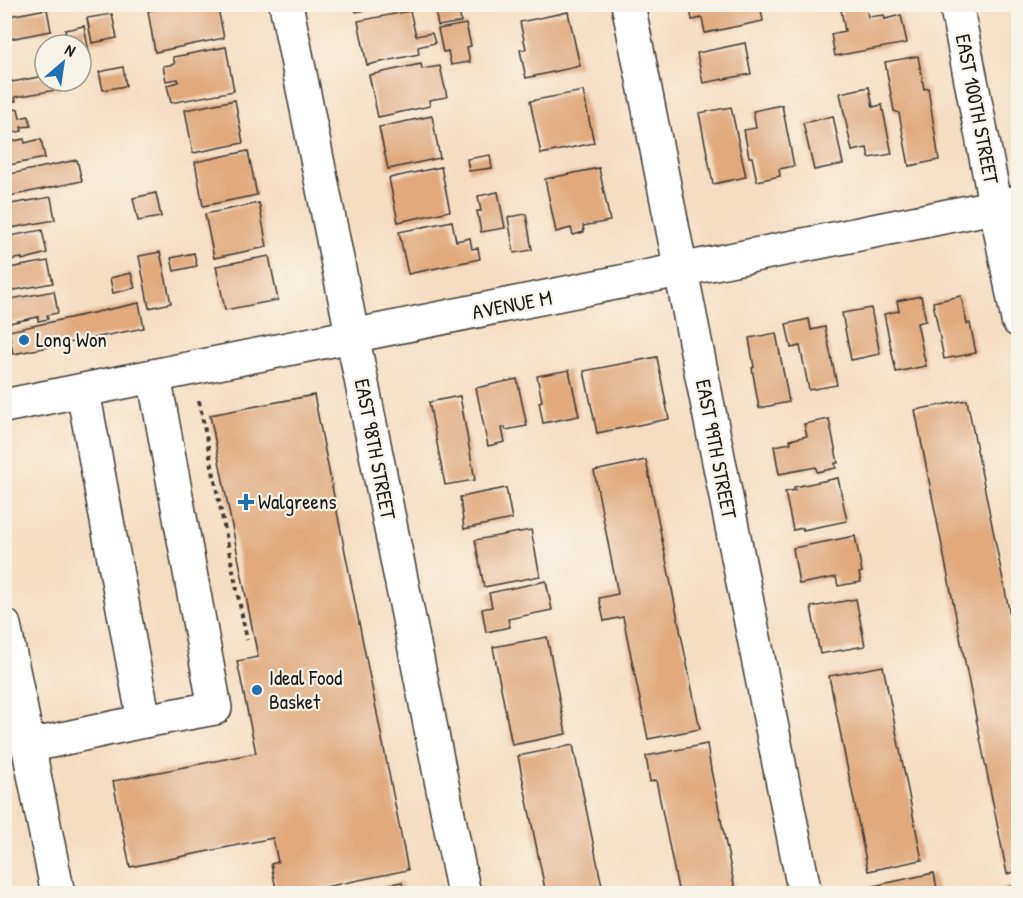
<svg xmlns="http://www.w3.org/2000/svg" width="1023" height="898" font-family="'Patrick Hand',sans-serif">
  <rect width="100%" height="100%" fill="#f7f3e8"/>
  <filter id="ink" filterUnits="userSpaceOnUse"><feTurbulence type="fractalNoise" baseFrequency=".0167" numOctaves="2"/><feDisplacementMap in="SourceGraphic" scale="12" xChannelSelector="R" yChannelSelector="G"/><feConvolveMatrix kernelMatrix="1 2 1 2 8 2 1 2 1" color-interpolation-filters="sRGB"/></filter>
  <filter id="wash" filterUnits="userSpaceOnUse"><feTurbulence type="fractalNoise" baseFrequency=".008" numOctaves="4" result="noise"/><feDisplacementMap in="SourceGraphic" scale="24" xChannelSelector="R" yChannelSelector="G"/><feGaussianBlur stdDeviation="1.35" result="paint"/><feColorMatrix in="noise" values="0 0 0 0 0 0 0 0 0 0 0 0 0 0 0 0 0 1.4 0 .05"/><feComposite in="paint" operator="in"/></filter>
  <g filter="url(#wash)">
    <rect width="100%" height="100%" fill="#f4dec2"/>
    <g id="blocks">
      <!-- building -->
      <g fill="#e1a97b">
        <path d="M166,4H217L224,38L155,52L148,11L164,8V5Z"/>
        <path d="M354,4H388V6L356,12Z"/>
        <path d="M434,4H458L461,22L438,26Z"/>
        <path d="M689,4H760L763,21L705,33L702,18L692,20Z"/>
        <path d="M866,5L868,17L884,15L885,19L901,15L907,43L835,56L831,34L845,31L841,10Z"/>
        <path d="M47,9L51,31L4,40V17Z"/>
        <path d="M410,11L416,36L432,33L435,43L418,47L419,54L367,65L358,21Z"/>
        <path d="M568,12L580,66L526,78L520,50L526,49L520,22Z"/>
        <path d="M112,14L117,38L92,43L87,18Z"/>
        <path d="M466,24L471,46L467,47L470,62L451,65L448,51L443,52L438,29Z"/>
        <path d="M84,26L90,57L81,58V45H67L65,30Z"/>
        <path d="M745,43L751,74L703,83L697,53Z"/>
        <path d="M226,47L234,91L171,103L167,85L178,82V79L166,81L163,66L175,64L173,57Z"/>
        <path d="M918,56L924,89L928,88L939,160L909,166L899,113L894,111L885,62Z"/>
        <path d="M421,64L422,69L440,66L447,97L429,100L430,106L378,117L369,75Z"/>
        <path d="M123,67L126,86L103,90L99,72Z"/>
        <path d="M45,76V81H61L62,89L15,97L16,101L4,103V80L11,79L12,82Z"/>
        <path d="M869,87L873,107L882,105L892,154L869,158L867,148L852,151L840,93Z"/>
        <path d="M583,91L594,143L541,154L530,101Z"/>
        <path d="M235,100L243,143L193,153L185,110Z"/>
        <path d="M782,105L794,166L779,169L780,176L757,181L752,157H749L744,130L756,128L753,111Z"/>
        <path d="M731,107L746,177L713,184L699,113Z"/>
        <path d="M18,109L20,118L29,116L31,126L21,127L22,131L4,135V112Z"/>
        <path d="M432,116L440,158L388,169L379,127Z"/>
        <path d="M833,116L843,164L814,170L803,123Z"/>
        <path d="M24,139L25,143L41,139L45,158L4,166V143Z"/>
        <path d="M248,151L257,195L203,206L195,162Z"/>
        <path d="M490,155L492,168L469,171L467,159Z"/>
        <path d="M77,160L82,181L5,197V175Z"/>
        <path d="M441,167L450,211L398,222L389,178Z"/>
        <path d="M599,168L610,221L583,226L584,232L573,235L571,228L556,232L545,179Z"/>
        <path d="M498,192L505,228L481,232L477,211H481L478,196Z"/>
        <path d="M156,193L161,217L138,221L133,198Z"/>
        <path d="M51,197L55,220L5,229V205Z"/>
        <path d="M259,203L267,247L214,258L205,214Z"/>
        <path d="M526,214L532,250L514,253L508,217Z"/>
        <path d="M452,221L456,241L470,238L472,249L478,248L480,259L408,274L399,232Z"/>
        <path d="M42,230L47,253L22,260V258L4,261V237Z"/>
        <path d="M160,252L171,303L149,308L139,256Z"/>
        <path d="M194,253L197,266L174,271L171,258Z"/>
        <path d="M269,256L278,300L225,310L216,266Z"/>
        <path d="M48,261L53,283L4,292V269Z"/>
        <path d="M131,273L135,288L113,293L110,278Z"/>
        <path d="M54,291L58,313L47,315L48,319L38,321V317L9,323L5,300Z"/>
        <path d="M921,296L926,321L917,323L926,366L896,372L884,314L899,311L897,301Z"/>
        <path d="M961,296L967,324L970,323L976,353L944,359L933,302Z"/>
        <path d="M139,303L144,328L13,354L9,331Z"/>
        <path d="M871,308L880,354L851,360L842,313Z"/>
        <path d="M809,319L811,330L825,327L837,385L809,390L800,346L791,348L786,324Z"/>
        <path d="M776,333L789,402L759,408L752,368L754,367L749,338Z"/>
        <path d="M657,357L669,419L597,433L584,371Z"/>
        <path d="M569,370L579,416L543,423L539,402L542,401L537,376Z"/>
        <path d="M517,379L527,426L506,430L505,427L502,428L505,442L488,446L476,388Z"/>
        <path d="M314,395L408,870L291,894H277L271,864L278,862L273,838L130,867L113,781L256,753L237,661L258,657L210,415Z"/>
        <path d="M460,396L475,480L445,485L429,402Z"/>
        <path d="M967,400L1018,655V871L1007,874L915,410Z"/>
        <path d="M829,419L838,463H835L836,468L817,472L816,467L779,474L774,446L791,443L790,440L807,436L804,424Z"/>
        <path d="M646,460L700,729L648,739L623,617L604,621L599,598L618,594L594,471Z"/>
        <path d="M838,478L847,521L803,530V528L793,530L785,492L795,490L794,487Z"/>
        <path d="M506,488L512,519L464,529L460,497Z"/>
        <path d="M531,530L540,576L484,587L475,540Z"/>
        <path d="M855,536L862,572L859,573L861,582L838,586L836,577L799,584L793,548Z"/>
        <path d="M546,581L552,610L508,619L510,627L486,632L482,609L492,607L489,593Z"/>
        <path d="M856,599L865,646L820,654L811,607Z"/>
        <path d="M547,637L566,734L512,745L493,647Z"/>
        <path d="M883,666L922,860L868,871L829,676Z"/>
        <path d="M707,744L711,770L736,894H679L656,780L650,782L646,756Z"/>
        <path d="M573,745L603,891L609,889L610,894H546L518,756Z"/>
        <path d="M934,873L938,894H875L873,886Z"/>
        <path d="M402,882L404,894H351V892Z"/>
        <path d="M1018,885V894H1001L1000,889Z"/>
      </g>
    </g>
  </g>
  <g filter="url(#ink)">
    <use href="#blocks" fill-opacity="0" stroke="#3c3935" stroke-width="1.5"/>
    <g fill="none" stroke-linecap="round" stroke-linejoin="round">
      <defs>
        <g id="minor">
          <path d="M286,4L464,894"/>
          <path d="M628,4L805,894"/>
          <path d="M956,4L1018,320"/>
          <path d="M83,391L144,721L215,708L154,376"/>
          <path d="M4,406L1018,202"/>
          <path d="M29,746L144,721"/>
        </g>
        <path id="major" d="M4,625L58,894"/>
      </defs>
      <!-- minor casing -->
      <use href="#minor" stroke="#3c3935" stroke-width="36"/>
      <!-- major casing -->
      <use href="#major" stroke="#3c3935" stroke-width="36"/>
      <!-- path -->
      <path stroke="#3c3935" stroke-width="4" stroke-dasharray="4.5 4.5" stroke-linecap="butt" d="M199,401L247,640"/>
      <!-- minor -->
      <use href="#minor" stroke="#fff" stroke-width="33"/>
      <!-- major -->
      <use href="#major" stroke="#fff" stroke-width="33"/>
    </g>
  </g>
  <!-- markers -->
  <g fill="#1f6fb2" stroke="#f7f3e8" stroke-width="2">
    <circle cx="24" cy="340" r="6"/>
    <path d="M243 493h6v6h6v6h-6v6h-6v-6h-6v-6h6z"/>
    <circle cx="257" cy="690" r="6"/>
  </g>
  <g text-anchor="middle" stroke-width="4.5" stroke-linejoin="round" paint-order="stroke">
    <!-- street labels -->
    <g font-size="21" fill="#1c1c1c" stroke="#f7f3e8">
      <text transform="translate(977 109) rotate(79)" y="7">EAST 100TH STREET</text>
      <text transform="translate(512 305) rotate(-11)" y="7">AVENUE M</text>
      <text transform="translate(375 449) rotate(79)" y="7">EAST 98TH STREET</text>
      <text transform="translate(716 449) rotate(79)" y="7">EAST 99TH STREET</text>
    </g>
    <!-- poi labels -->
    <g font-size="21" fill="#1c1c1c" stroke="#f7f3e8" text-anchor="start">
      <text x="36" y="347">Long Won</text>
      <text x="258" y="509">Walgreens</text>
      <text x="269" y="685">Ideal Food<tspan x="269" dy="24">Basket</tspan></text>
    </g>
  </g>
  <!-- margin -->
  <rect width="1023" height="898" fill="none" stroke="#f7f3e8" stroke-width="24"/>
  <!-- north arrow -->
  <g transform="translate(63 63) rotate(29)"><circle r="28" fill="#f7f3e8" stroke="#9f9d96" stroke-width="1.5"/>
  <path d="M0-4.5L10 22L0 15L-10 22Z" fill="#1f6fb2"/>
  <text y="-9" font-size="16" font-weight="bold" text-anchor="middle" fill="#1c1c1c">N</text>
  </g>
</svg>
